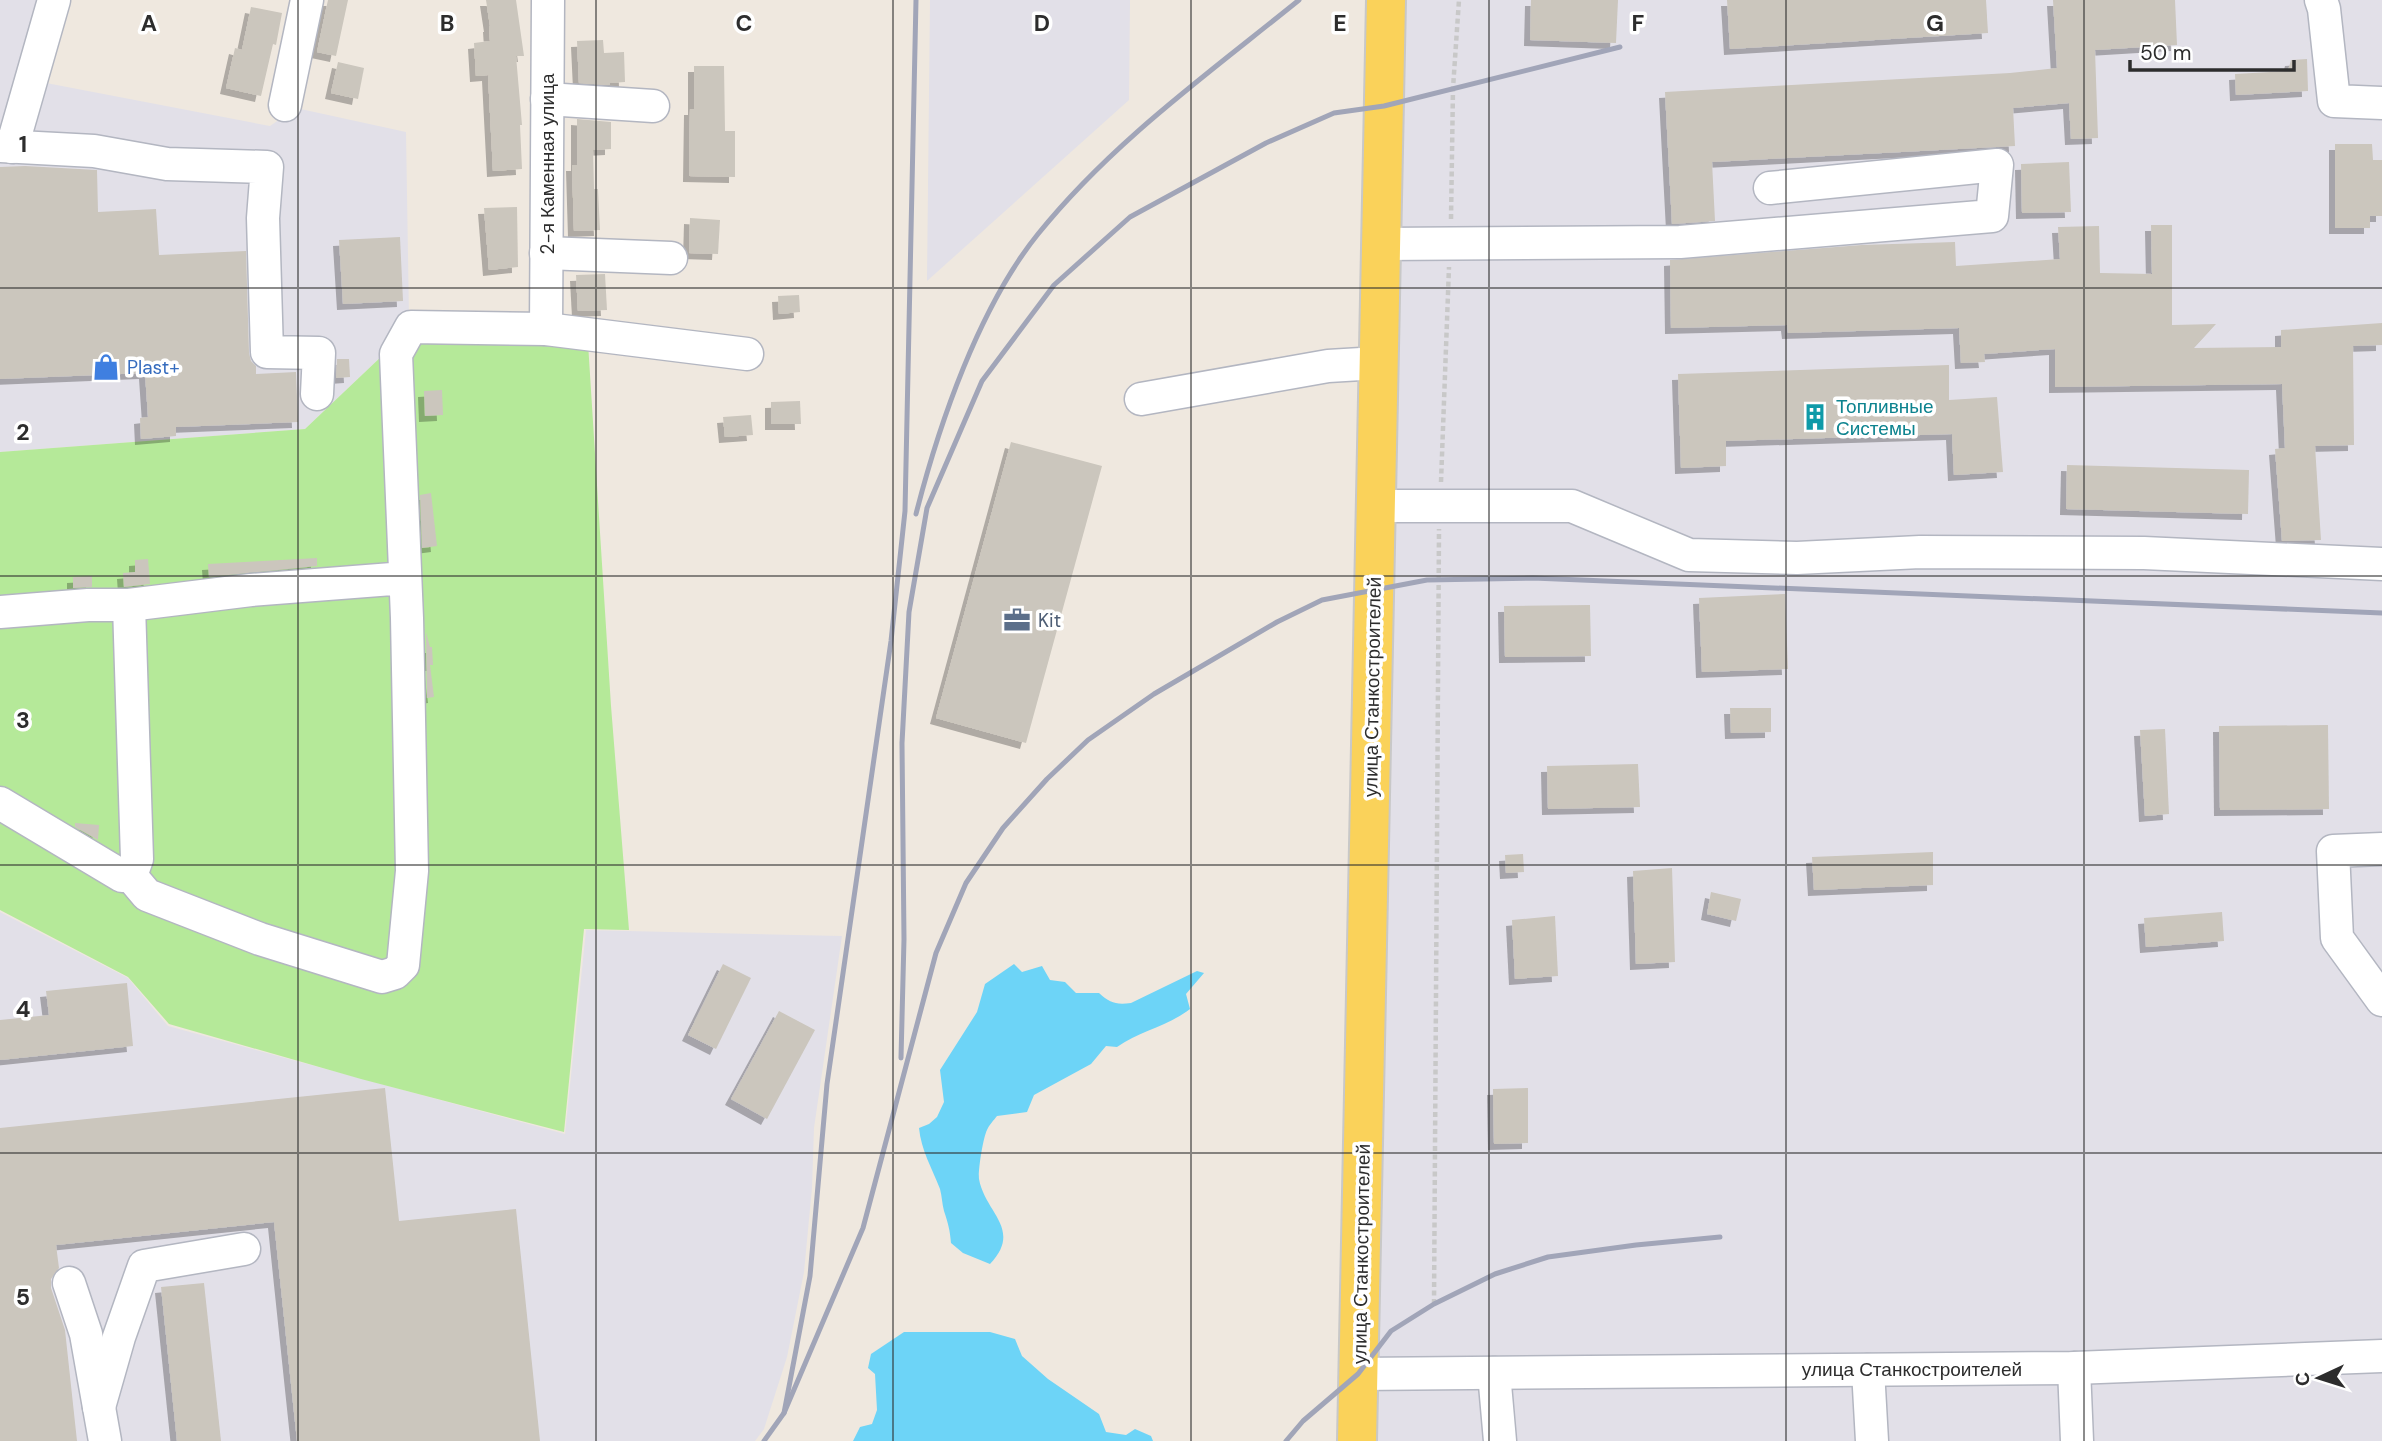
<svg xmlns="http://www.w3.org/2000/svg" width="2382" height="1441" font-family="'DM Sans',sans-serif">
  <defs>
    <filter id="shadow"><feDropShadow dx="-6" dy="6" stdDeviation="0" flood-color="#0004"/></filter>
  </defs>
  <rect width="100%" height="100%" fill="#efe8df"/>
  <!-- industrial -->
  <g fill="#e2e0e8">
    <path d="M0,0H42L41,82L270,126L296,108L406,132L409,318L403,336L305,429L0,452Z"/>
    <path d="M930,0H1130L1129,100L927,281Z"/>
    <path d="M1400,0H2382V1441H1373Z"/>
    <path d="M0,912L128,978L168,1026L565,1134L586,930L842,936L814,1128L812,1188L804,1272L787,1357L764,1429L755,1441H0Z"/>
  </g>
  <!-- green -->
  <path fill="#b5e999" d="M403,336L588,343L611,706L629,930L584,929L564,1132L361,1079L169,1024L128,977L0,910V452L305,429Z"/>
  <!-- water -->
  <g fill="#6dd4f7">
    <path d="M1014,964L1022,972L1042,966L1050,980L1065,982L1076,993H1099C1110,1003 1116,1005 1131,1003L1197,971L1204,973L1186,994L1190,1009C1168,1026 1140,1031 1117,1047L1106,1046L1091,1064L1034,1095L1027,1112L997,1116C994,1120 989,1125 987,1130C983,1138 978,1171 979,1179C985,1213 1023,1229 990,1264L963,1253L951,1243C950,1230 948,1223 944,1211C942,1204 942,1196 940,1189C932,1168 921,1150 919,1128L929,1124L937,1117L944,1102L940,1070L977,1012L985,984Z"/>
    <path d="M904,1332H990L1015,1339L1022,1356L1048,1379L1099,1414L1106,1432L1126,1435L1135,1429L1151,1436L1153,1441H853L860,1427L872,1424L877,1410L875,1374L868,1368L871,1354Z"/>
  </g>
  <!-- building -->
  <g fill="#cbc6bd" filter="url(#shadow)">
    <path d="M328,0H348L336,56L317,52Z"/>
    <path d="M486,0H516L524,56H516L522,125H520L522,169L493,171L488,75L476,76L474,43L490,41L489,26H490Z"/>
    <path d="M1531,0H1618L1616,43L1530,40Z"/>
    <path d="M1727,0H1986L1988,33L1730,49Z"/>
    <path d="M2053,0H2175L2177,45L2095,50L2098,138L2071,139L2069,103L2013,108L2015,146L1712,162L1715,221L1672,224L1665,92L2010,73L2057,68Z"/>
    <path d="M251,7L282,13L276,45L273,44L261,96L226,88L235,48L242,50Z"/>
    <path d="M603,40L604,53L624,52L625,82L610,83V85L579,83L577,41Z"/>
    <path d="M2307,59L2308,91L2236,95L2235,74L2288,71L2291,60Z"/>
    <path d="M338,62L364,68L358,99L331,93Z"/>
    <path d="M694,66H724L725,131H735V177L689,176L690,109H694Z"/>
    <path d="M577,119L611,122V149L593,150L594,189H598L600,230L574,231L572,165H577Z"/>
    <path d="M2335,144H2372L2373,160H2382V216H2370V228H2335Z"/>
    <path d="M2069,162L2071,212L2022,213L2021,164Z"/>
    <path d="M25,166L97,170L98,212L156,209L159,255L246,251L249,353L251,361L256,366V374L296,372L298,422L176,427V436L141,439L140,418L148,417L145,373L0,379V167Z"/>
    <path d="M517,207L518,267L489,270L484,208Z"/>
    <path d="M690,218L720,220L718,254L689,253Z"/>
    <path d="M2151,225H2172V325L2216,324L2194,348L2281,347V330L2382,323V345L2353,346L2354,445L2315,446L2321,540L2282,541L2275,449L2285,448L2282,384L2055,387V349L1984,354L1985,362L1961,363L1959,328L1788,333L1787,325L1671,328L1670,260L1862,245L1955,242L1956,266L2060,259L2058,227L2099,226L2100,273L2152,274Z"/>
    <path d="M400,237L403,301L343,304L339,240Z"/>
    <path d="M605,274L607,310L578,311L576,275Z"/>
    <path d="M799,295L800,312L779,314L778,296Z"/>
    <path d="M337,359H349L350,377L336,378Z"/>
    <path d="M1949,365V400L1997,397L2003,472L1954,475L1952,434L1726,441V466L1681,468L1678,374Z"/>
    <path d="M442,390L443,415L425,416L424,391Z"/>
    <path d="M800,401L801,424H771V402Z"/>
    <path d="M751,415L753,435L725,437L723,417Z"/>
    <path d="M1011,442L1102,466L1026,743L936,718Z"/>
    <path d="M2067,465L2249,470L2248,514L2066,509Z"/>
    <path d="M431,493L437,546L422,548L420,495Z"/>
    <path d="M317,558V566L209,577L208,564Z"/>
    <path d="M148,559L150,584L124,587L123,573L135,572V560Z"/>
    <path d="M92,576V587L73,588V577Z"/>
    <path d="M1785,594L1788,669L1702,672L1699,598Z"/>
    <path d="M1590,605L1591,656L1505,657L1504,606Z"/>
    <path d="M426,632L430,647H432L433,665H430L434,697L427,698Z"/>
    <path d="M1730,708H1771V732L1731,733Z"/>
    <path d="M2328,725L2329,809L2220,810L2219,726Z"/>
    <path d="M2165,729L2169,814L2145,816L2140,730Z"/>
    <path d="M1638,764L1640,807L1548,809L1547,766Z"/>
    <path d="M75,823L99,825L98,840L75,827Z"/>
    <path d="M1933,852V885L1814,890L1812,857Z"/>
    <path d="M1523,854L1524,872L1506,873L1505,855Z"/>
    <path d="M1672,868L1675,962L1636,964L1633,871Z"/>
    <path d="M1711,892L1741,899L1736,921L1707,914Z"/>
    <path d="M2222,912L2224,941L2146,947L2144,918Z"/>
    <path d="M1555,916L1558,976L1515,979L1512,920Z"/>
    <path d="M723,964L751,978L716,1049L688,1035Z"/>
    <path d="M127,983L133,1046L0,1060V1020L49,1015L46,991Z"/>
    <path d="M779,1011L815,1030L767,1119L731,1099Z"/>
    <path d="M385,1088L399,1221L516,1209L540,1441H297L274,1222L56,1245L59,1268L51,1279V1288L65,1330L77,1441H0V1128Z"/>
    <path d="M1528,1088V1143L1494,1144L1493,1089Z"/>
    <path d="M204,1283L221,1441H177L161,1287Z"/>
  </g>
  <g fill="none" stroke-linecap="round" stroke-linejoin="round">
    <defs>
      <g id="minor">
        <path d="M2321,0L2324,9L2334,101L2382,103"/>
        <path d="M547,99L653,106"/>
        <path d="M285,105L307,0"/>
        <path d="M0,146L94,151L167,164L267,167L263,218L267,352L319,353L317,394"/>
        <path d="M12,147L54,0"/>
        <path d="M1381,244L1680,242L1992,216L1997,165L1770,188"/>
        <path d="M546,253L671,258"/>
        <path d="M546,329L548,0"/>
        <path d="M1141,399L1328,366L1378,363"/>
        <path d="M1375,506H1572L1689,555L1797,558L1920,552L2144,553L2382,564"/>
        <path d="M405,578L251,590L129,605L137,859L131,876L147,895L260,939L382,977L395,973L403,965L412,871L407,618L396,354L411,327L546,329L747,354"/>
        <path d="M0,612L88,605H129"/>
        <path d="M0,803L122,876H131"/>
        <path d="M2382,849L2333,851L2337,938L2382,1000"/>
        <path d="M69,1283L86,1334L105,1441"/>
        <path d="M2074,1368L2077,1441"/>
        <path d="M1868,1370L1872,1441"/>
        <path d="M1494,1373L1500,1441"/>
        <path d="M1358,1374L2074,1368L2382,1356"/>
        <path d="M99,1407L119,1337L144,1266L244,1249"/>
      </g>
      <path id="major" d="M1357,1441L1386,0"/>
    </defs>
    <!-- minor casing -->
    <use href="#minor" stroke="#b3b6c1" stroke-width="35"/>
    <!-- major casing -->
    <use href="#major" stroke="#c8c8c8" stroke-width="42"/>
    <!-- path -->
    <g stroke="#c8c8c8" stroke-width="4.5" stroke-dasharray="5 3.5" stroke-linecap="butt">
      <path d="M1451,219L1453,88L1459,0"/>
      <path d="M1441,482L1449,267"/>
      <path d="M1434,1304L1439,529"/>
    </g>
    <!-- minor -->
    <use href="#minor" stroke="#fff" stroke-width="32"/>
    <!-- major -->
    <use href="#major" stroke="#fad25a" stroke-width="38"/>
    <!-- rail -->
    <g stroke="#a1a5b8" stroke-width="5">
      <path d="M916,514C939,424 979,307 1038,234C1112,142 1209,73 1299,0"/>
      <path d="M901,1058L904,939L902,743L909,612L927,508L982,381L1054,285L1130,217L1266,143L1334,113L1384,106L1620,47"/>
      <path d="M784,1413L863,1228L936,953L966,883L1003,828L1047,779L1088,740L1154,694L1277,622L1322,600L1427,580L1533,578L2382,613"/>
      <path d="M764,1441L784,1413L810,1276L827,1084L891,641L905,511L916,0"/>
      <path d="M1286,1441L1303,1421L1358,1374L1391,1331L1434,1304L1495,1274L1548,1257L1636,1245L1720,1237"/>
    </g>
  </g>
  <!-- grid -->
  <path fill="none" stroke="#2d2d2d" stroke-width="2" stroke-opacity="0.55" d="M298,0V1441M596,0V1441M893,0V1441M1191,0V1441M1489,0V1441M1786,0V1441M2084,0V1441M0,288H2382M0,576H2382M0,865H2382M0,1153H2382"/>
  <!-- icons -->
  <defs>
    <symbol id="shop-bare" viewBox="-9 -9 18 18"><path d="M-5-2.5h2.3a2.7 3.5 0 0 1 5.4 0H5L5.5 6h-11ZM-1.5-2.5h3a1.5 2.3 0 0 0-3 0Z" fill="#3f7fe0" stroke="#fff" stroke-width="2.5" paint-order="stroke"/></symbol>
    <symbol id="building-bare" viewBox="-9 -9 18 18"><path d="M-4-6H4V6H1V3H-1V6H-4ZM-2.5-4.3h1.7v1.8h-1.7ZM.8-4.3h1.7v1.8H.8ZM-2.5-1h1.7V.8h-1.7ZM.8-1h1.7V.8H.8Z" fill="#0f9aa8" stroke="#fff" stroke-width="2.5" paint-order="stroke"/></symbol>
    <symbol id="office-bare" viewBox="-9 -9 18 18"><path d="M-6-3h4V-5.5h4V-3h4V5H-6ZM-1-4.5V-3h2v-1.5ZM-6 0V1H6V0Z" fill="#5c6f8a" stroke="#fff" stroke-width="2.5" paint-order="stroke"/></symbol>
  </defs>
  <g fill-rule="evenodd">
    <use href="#shop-bare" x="87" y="348" width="38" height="38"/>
    <use href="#building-bare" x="1796" y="398" width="38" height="38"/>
    <use href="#office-bare" x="998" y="601" width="38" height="38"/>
  </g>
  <g text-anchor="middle" stroke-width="7" stroke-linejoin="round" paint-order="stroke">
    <!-- street labels -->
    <g font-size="19" fill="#2d2d2d" stroke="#fff">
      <text transform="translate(547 164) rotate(-90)" y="7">2-я Каменная улица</text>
      <text transform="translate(1372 687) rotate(-89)" y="7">улица Станкостроителей</text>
      <text transform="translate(1361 1254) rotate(-89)" y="7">улица Станкостроителей</text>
      <text x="1912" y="1376">улица Станкостроителей</text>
    </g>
    <!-- shop labels -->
    <g font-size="19" fill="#366cbe" stroke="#fff" text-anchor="start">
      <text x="127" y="374">Plast+</text>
    </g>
    <!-- culture labels -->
    <g font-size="19" fill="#0d838f" stroke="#fff" text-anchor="start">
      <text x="1836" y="413">Топливные<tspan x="1836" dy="22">Системы</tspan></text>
    </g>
    <!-- service labels -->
    <g font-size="19" fill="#4e5e75" stroke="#fff" text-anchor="start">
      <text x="1038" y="627">Kit</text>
    </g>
  </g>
  <g font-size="23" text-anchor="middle" font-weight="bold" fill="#2d2d2d" stroke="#fff" stroke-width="7" stroke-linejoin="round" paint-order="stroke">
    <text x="149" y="31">A</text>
    <text x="447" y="31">B</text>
    <text x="744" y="31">C</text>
    <text x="1042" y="31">D</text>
    <text x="1340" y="31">E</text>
    <text x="1638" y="31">F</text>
    <text x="1935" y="31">G</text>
    <text x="23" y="152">1</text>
    <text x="23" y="440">2</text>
    <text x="23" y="728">3</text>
    <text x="23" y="1017">4</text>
    <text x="23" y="1305">5</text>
  </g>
  <!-- north arrow -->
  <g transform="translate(2319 1378) rotate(266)" stroke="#ffffff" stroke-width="5" paint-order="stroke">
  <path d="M0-5L12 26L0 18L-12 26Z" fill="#2d2d2d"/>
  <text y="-10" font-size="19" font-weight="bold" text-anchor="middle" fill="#2d2d2d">С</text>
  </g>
  <!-- scale -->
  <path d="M2130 60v10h164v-10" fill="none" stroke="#2d2d2d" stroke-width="3.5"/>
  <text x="2140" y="60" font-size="21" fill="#2d2d2d" stroke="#ffffff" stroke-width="5" paint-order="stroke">50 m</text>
</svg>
